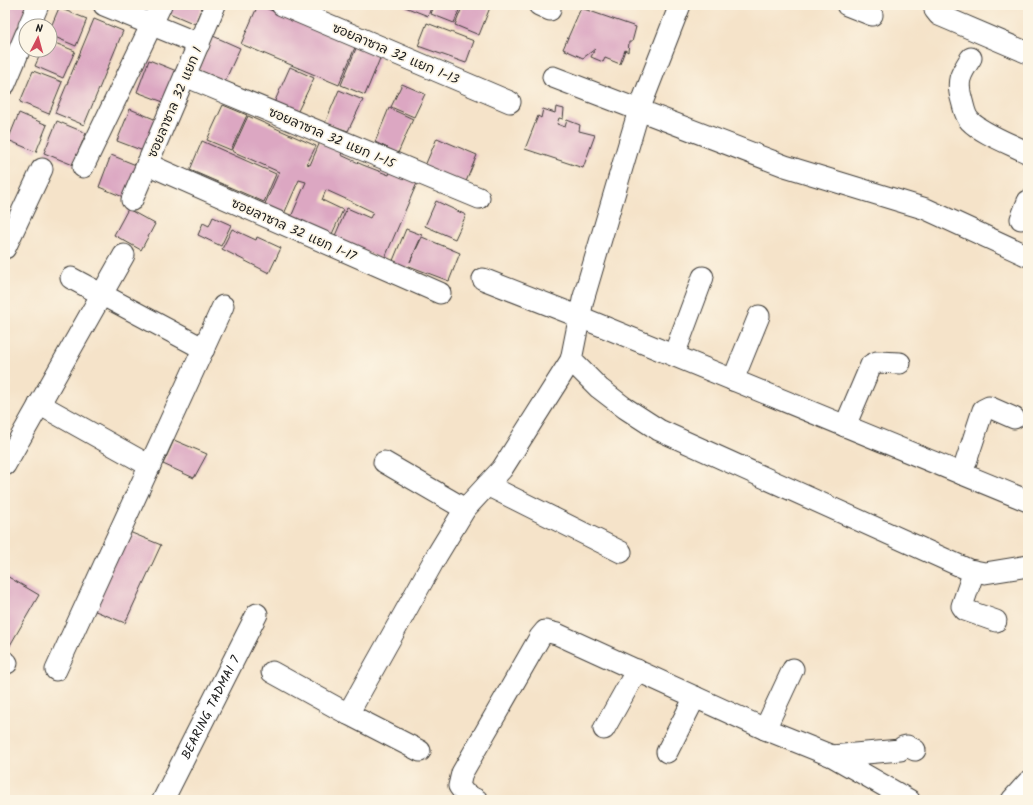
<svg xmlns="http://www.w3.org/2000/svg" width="1033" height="805" font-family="Kalam,'Playpen Sans Thai',sans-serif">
  <rect width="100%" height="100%" fill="#fcf5e5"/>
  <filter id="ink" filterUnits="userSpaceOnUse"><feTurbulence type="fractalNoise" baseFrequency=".025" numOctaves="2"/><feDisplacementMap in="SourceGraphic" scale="8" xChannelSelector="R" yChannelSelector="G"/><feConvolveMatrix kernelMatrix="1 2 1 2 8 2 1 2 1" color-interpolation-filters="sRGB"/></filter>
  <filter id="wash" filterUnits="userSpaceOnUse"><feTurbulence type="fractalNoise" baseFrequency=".012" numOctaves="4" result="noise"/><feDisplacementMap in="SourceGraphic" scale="16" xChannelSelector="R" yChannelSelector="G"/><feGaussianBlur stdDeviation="0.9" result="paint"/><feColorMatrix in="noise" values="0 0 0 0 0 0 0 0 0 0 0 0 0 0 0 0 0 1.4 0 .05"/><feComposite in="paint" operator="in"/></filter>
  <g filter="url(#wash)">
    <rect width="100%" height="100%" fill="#f5e3c9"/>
    <g id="blocks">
      <!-- building -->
      <g fill="#dca7c2">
        <path d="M5,5H28L5,60Z"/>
        <path d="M170,5H203L195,24L167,12Z"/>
        <path d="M258,5L356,45L339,85L241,44Z"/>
        <path d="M405,5H432L428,16L405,7Z"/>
        <path d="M434,5H461L454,23L431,14Z"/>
        <path d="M463,5H491L479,35L455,25Z"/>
        <path d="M59,8L87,19L76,46L50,35V29Z"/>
        <path d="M581,8L636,27L632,42H629L628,52L625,50L620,64L605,58L603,62L591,57L595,49L583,58L563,49Z"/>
        <path d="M94,19L123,31L84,125L55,113Z"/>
        <path d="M427,23L474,41L466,63L418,46Z"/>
        <path d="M213,36L240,48L225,81L199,70Z"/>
        <path d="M50,41L75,51L63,78L35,66L42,50H50Z"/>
        <path d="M357,46L381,56L365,95L341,85Z"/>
        <path d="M149,60L179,72L166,103L137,92Z"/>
        <path d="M290,67L314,78L297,113L274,103Z"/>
        <path d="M33,71L62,82L49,114L20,102Z"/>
        <path d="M402,84L425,94L414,117L391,107Z"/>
        <path d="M339,90L363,100L348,131L325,123Z"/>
        <path d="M223,105L247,115L231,150L207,140Z"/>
        <path d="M556,107L564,109L563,119L559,118L557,124L565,127L567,120L580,125L579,131L595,135L583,168L525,149L538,116L541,118L543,109L555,113Z"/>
        <path d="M389,108L413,119L398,153L375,142Z"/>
        <path d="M130,109L159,121L146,152L117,141Z"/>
        <path d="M19,113L47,125L36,152L8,140Z"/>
        <path d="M248,116L316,146L307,164L310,165L320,142L342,152L341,155L363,165L389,175L390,171L417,183L384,260L334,238L347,208L370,218L373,212L348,200L326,190L322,200L343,210L332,234L291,217L306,182L299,180L284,214L264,206L279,172L232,151Z"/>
        <path d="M57,121L86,133L73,165L44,153Z"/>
        <path d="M437,138L477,155L465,184L424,168Z"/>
        <path d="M202,141L276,174L264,202L190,170Z"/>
        <path d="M111,155L141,167L128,199L99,187Z"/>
        <path d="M436,201L466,215L455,239L425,226Z"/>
        <path d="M128,209L155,224L141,250L114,235Z"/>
        <path d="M213,217L231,225L221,246L198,235L203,223L209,226Z"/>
        <path d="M232,229L256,240L257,237L281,248L269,273L222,249Z"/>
        <path d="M406,229L422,235L410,262L422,237L460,253L449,281L409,266L407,270L392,263Z"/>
        <path d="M174,440L207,454L194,478L163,464Z"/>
        <path d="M127,531L161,545L125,623L93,610Z"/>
        <path d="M5,575L39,595L5,654Z"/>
      </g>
    </g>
  </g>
  <g filter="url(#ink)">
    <use href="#blocks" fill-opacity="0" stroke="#3d3a36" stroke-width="1"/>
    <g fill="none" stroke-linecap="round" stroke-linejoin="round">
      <defs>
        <g id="minor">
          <path d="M104,5L199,44"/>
          <path d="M282,5L510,102"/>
          <path d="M539,5L550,10"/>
          <path d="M847,5L872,15"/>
          <path d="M936,5L935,10L939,15L1028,53"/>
          <path d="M29,26L38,5"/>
          <path d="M971,58C960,75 956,81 962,101C964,108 965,116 970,121C981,133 1013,145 1028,153"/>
          <path d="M185,76L479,198"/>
          <path d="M553,77L785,166L926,209L1028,256"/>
          <path d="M5,84L26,34"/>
          <path d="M147,164L440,293"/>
          <path d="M83,167L161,5"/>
          <path d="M132,200L215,5"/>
          <path d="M1021,219L1028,201"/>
          <path d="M5,248L42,169"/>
          <path d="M71,278L204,349"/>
          <path d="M483,279L580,317L1028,501"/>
          <path d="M674,355L703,277"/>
          <path d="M571,360L599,388L625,408L659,430L969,570L985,573L1028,566"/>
          <path d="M733,380L759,316"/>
          <path d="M39,404L150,466"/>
          <path d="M845,426L871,365L877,362L900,363"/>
          <path d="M384,462L465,509"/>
          <path d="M5,465L124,255"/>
          <path d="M962,474L983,410L989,407L1014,418"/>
          <path d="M487,485L621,552"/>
          <path d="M974,571L962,606L965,610L996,621"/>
          <path d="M5,662L7,663"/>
          <path d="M56,670L223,306"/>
          <path d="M272,672L348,714L420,751"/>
          <path d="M348,714L437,555L465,509L502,469L571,360L583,300L639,110L680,5"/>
          <path d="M604,729L637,670"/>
          <path d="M765,729L793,669"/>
          <path d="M667,752L695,697"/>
          <path d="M832,756L900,750L903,747L907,746L915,750"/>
          <path id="s1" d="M163,800L257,614"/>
          <path d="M477,800L465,794L459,786L462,773L540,637L545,631L557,634L765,729L832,756L909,800"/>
          <path d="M1012,800L1028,782"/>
        </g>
      </defs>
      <!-- minor casing -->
      <use href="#minor" stroke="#3d3a36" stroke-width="23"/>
      <!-- minor -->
      <use href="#minor" stroke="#fff" stroke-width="21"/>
    </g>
  </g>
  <g text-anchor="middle" stroke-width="3.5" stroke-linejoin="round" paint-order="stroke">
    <!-- street labels -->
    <g font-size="13" fill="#1c1c1c" stroke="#fcf5e5">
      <text transform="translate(396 53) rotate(23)" y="5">ซอยลาซาล 32 แยก 1-13</text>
      <text transform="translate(174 102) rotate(-67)" y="5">ซอยลาซาล 32 แยก 1</text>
      <text transform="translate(332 137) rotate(23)" y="5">ซอยลาซาล 32 แยก 1-15</text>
      <text transform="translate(294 229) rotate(24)" y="5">ซอยลาซาล 32 แยก 1-17</text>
      <text dy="5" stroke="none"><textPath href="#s1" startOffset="104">BEARING TADMAI 7</textPath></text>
    </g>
  </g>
  <!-- margin -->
  <rect width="1033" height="805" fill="none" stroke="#fcf5e5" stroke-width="20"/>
  <!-- north arrow -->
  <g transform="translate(38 38) rotate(6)"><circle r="19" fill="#fcf5e5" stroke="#a29e95"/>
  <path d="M0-3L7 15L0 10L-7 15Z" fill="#d1495b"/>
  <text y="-6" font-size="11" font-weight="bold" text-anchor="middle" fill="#1c1c1c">N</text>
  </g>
</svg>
